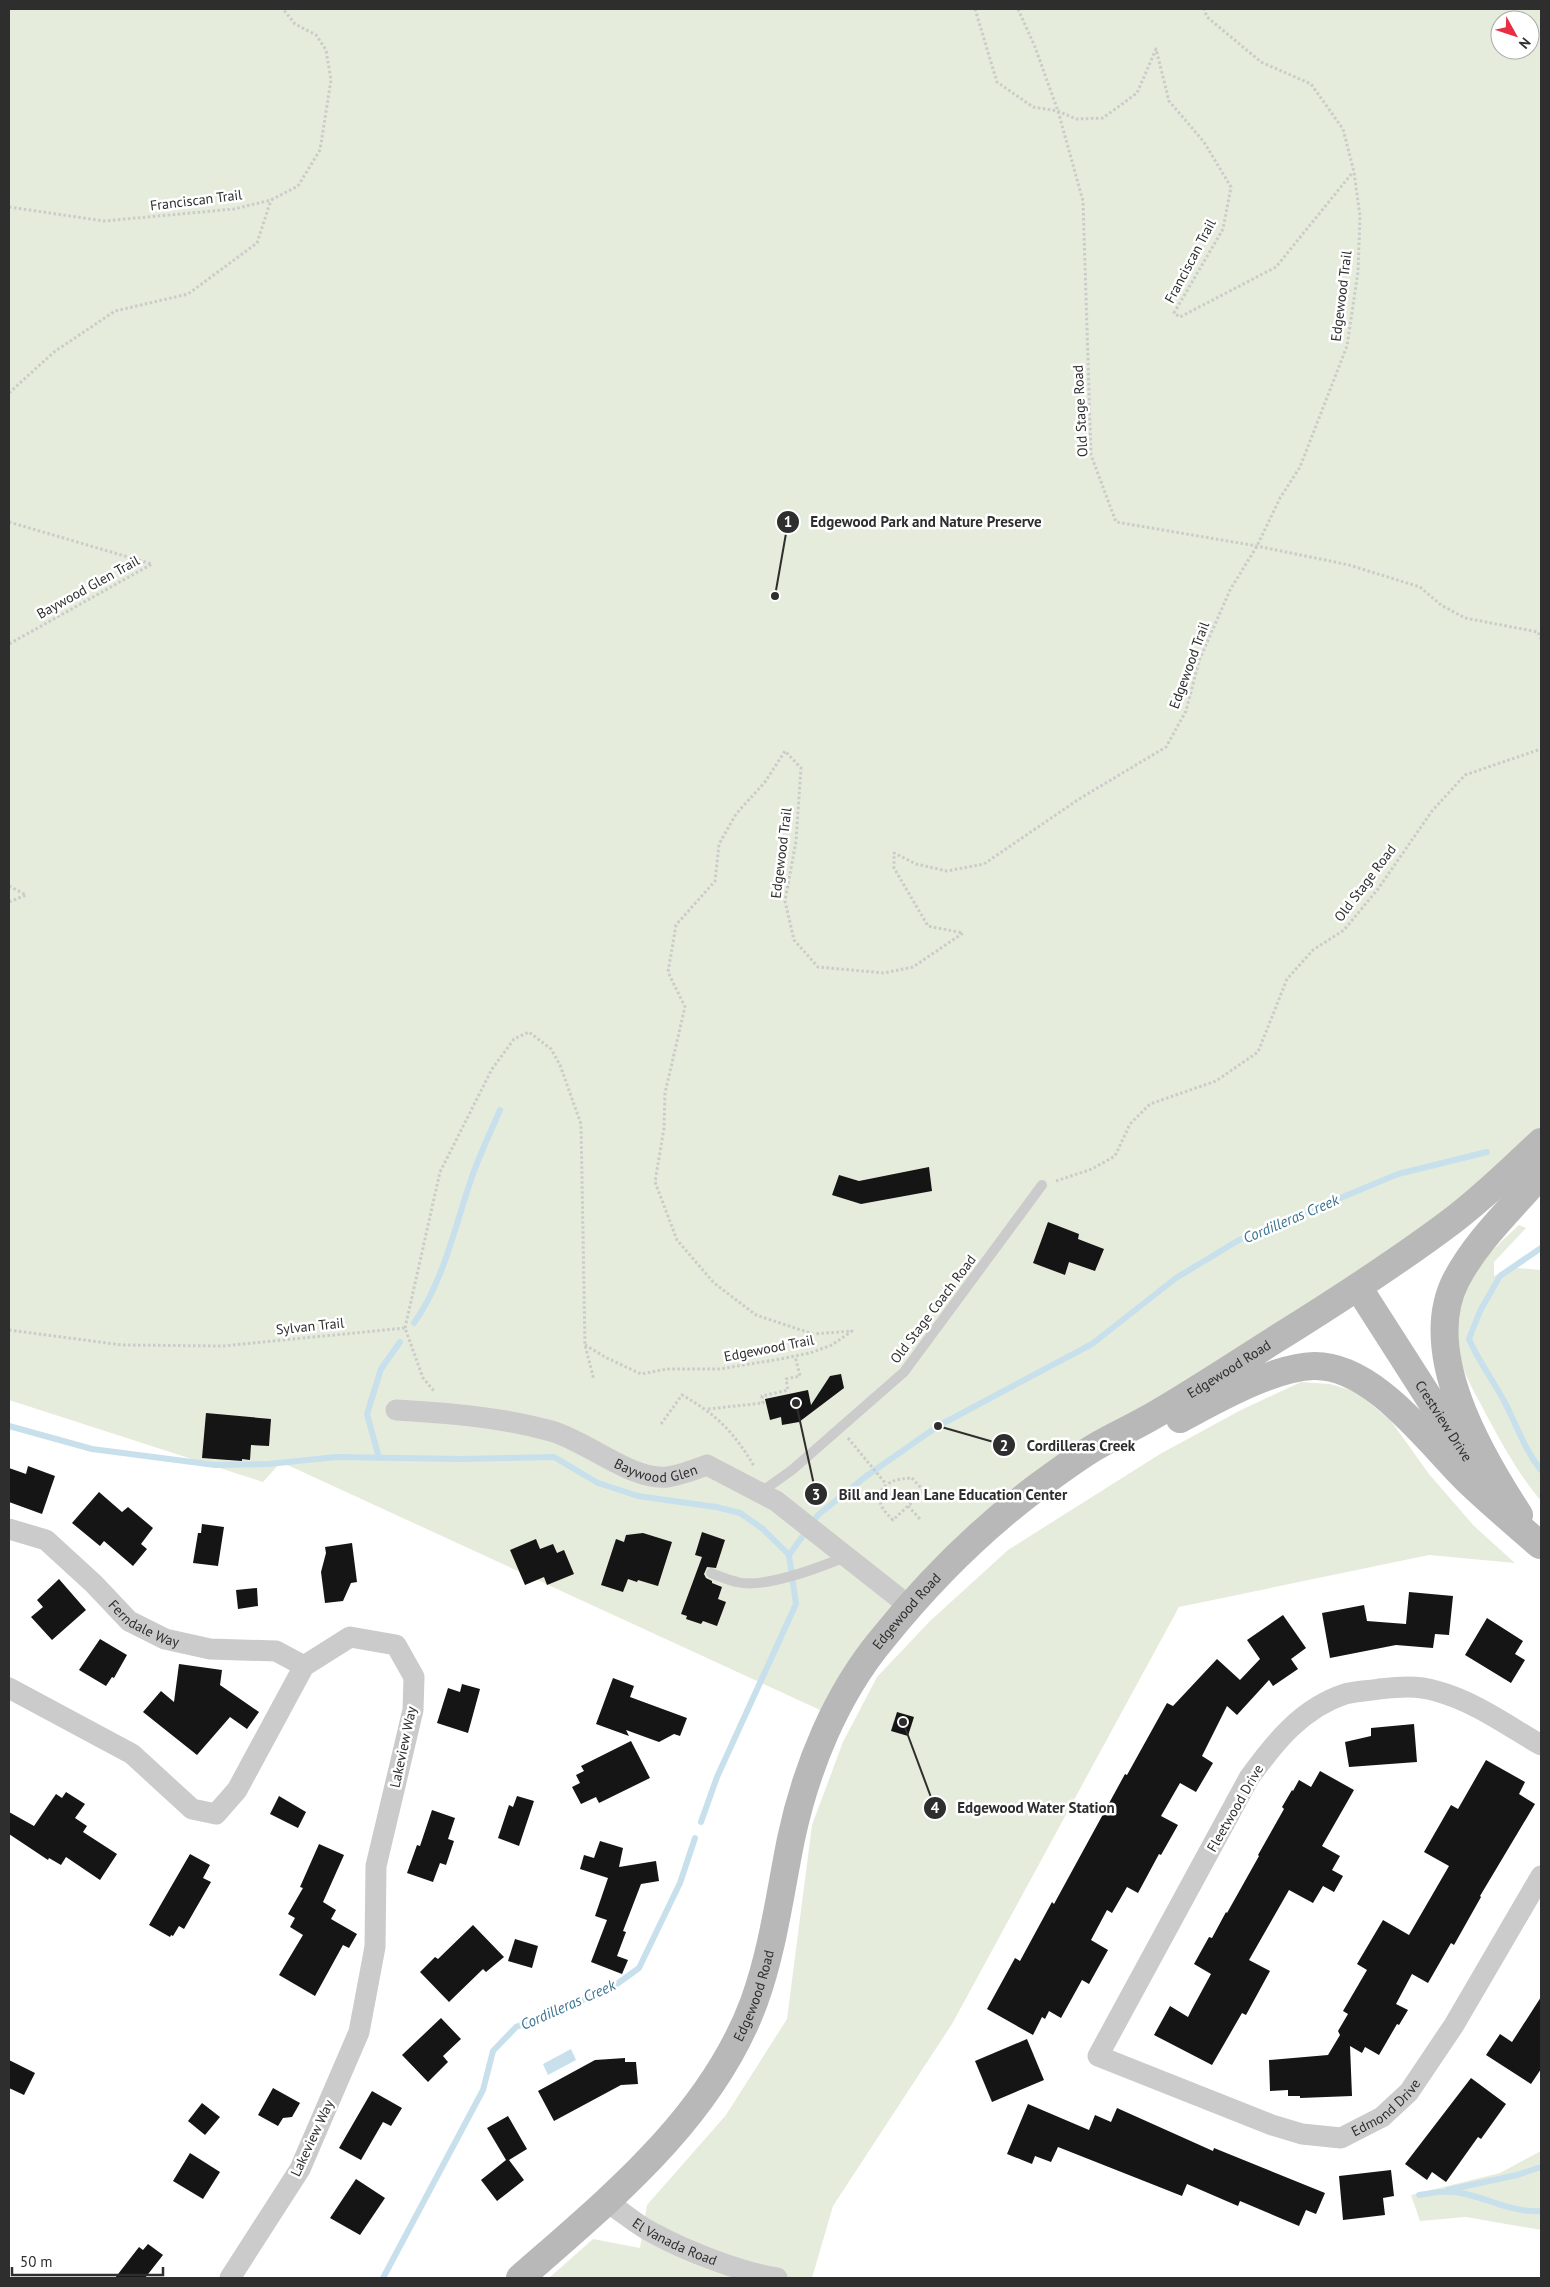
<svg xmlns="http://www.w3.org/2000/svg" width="1550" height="2287" font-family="'PT Sans',sans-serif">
  <rect width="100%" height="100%" fill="#fff"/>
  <!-- green -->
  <g fill="#e5ecdb" fill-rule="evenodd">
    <path d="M9,9H1541V1142L1497,1184L993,1523L833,1716L281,1462L263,1482L9,1400ZM1500,20H1530V50H1500Z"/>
    <path d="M1519,1225L1526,1228L1494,1262V1276L1517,1268L1541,1270V1501C1520,1476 1504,1448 1488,1418C1480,1402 1469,1385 1463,1367C1454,1336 1457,1295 1477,1268C1489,1252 1505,1238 1519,1225Z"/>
    <path d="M1301,1382L1330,1384L1357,1392L1391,1421L1429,1474L1474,1526L1515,1563L1429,1555L1179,1607L952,2024L833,2206L812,2278H549L593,2239L640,2248L647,2205L726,2115L787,2019L812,1825L843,1742L877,1677L930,1621L1008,1550L1160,1454L1241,1410Z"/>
    <path d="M1541,2151V2230L1466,2217L1420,2221L1411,2195L1500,2173Z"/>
  </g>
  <!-- water -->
  <path fill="#c7e0ec" d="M571,2049L576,2060L548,2075L543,2064Z"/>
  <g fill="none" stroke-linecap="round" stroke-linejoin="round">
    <!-- stream -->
    <g stroke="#c7e0ec" stroke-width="6">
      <path d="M1541,1248L1500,1276L1480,1311L1469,1339C1478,1360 1492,1379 1503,1399C1516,1423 1524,1449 1541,1470"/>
      <path d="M414,1323C445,1279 455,1224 473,1174C481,1152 491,1131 500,1110"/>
      <path d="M9,1426L92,1449L215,1465L269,1464L336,1457L461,1459L554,1457L598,1483L638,1496L716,1507L740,1513L763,1529L789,1555"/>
      <path d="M379,1458L367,1414L381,1369L400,1342"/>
      <path d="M701,1822L717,1777L796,1604L789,1555L818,1515L865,1477L938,1426L1092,1344L1176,1278L1239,1240L1398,1174L1487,1152"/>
      <path d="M1448,2190L1517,2175L1541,2167"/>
      <path d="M1419,2195C1435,2192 1450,2190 1466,2194C1491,2200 1515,2213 1541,2211"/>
      <path d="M383,2278L483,2090L493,2051L516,2027L610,1989L639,1968L680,1883L695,1838"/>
    </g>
  </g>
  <!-- building -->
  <g fill="#151515">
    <path d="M929,1167L932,1191L861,1204L832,1195L839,1175L859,1181Z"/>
    <path d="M1048,1222L1079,1234L1078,1239L1104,1249L1095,1271L1069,1262L1065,1275L1033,1263Z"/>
    <path d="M841,1374L844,1388L799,1422L782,1425L781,1417L770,1420L765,1399L808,1390L811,1405L830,1376Z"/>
    <path d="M206,1413L271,1419L269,1446L251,1445L250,1460L242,1459V1461L202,1458Z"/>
    <path d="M28,1466L55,1476L42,1514L9,1502V1468L26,1474Z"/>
    <path d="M99,1492L122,1512L128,1507L153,1528L141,1544L147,1549L133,1566L104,1541L100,1546L72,1523Z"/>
    <path d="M202,1524L224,1527L218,1566L193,1563L198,1533H201Z"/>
    <path d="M702,1532L725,1540L716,1568L707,1567L704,1574L706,1578L712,1581V1583L722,1587L718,1599L726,1602L717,1626L703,1621L701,1624L686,1619L687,1616L681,1614L702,1557L695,1555Z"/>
    <path d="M643,1533L672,1542L658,1586L638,1580L637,1582L628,1579L623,1592L601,1585L616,1539L624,1542L626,1535Z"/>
    <path d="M536,1539L540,1549L553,1544L557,1553L564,1550L574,1574L547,1585L544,1577L525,1585L510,1550Z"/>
    <path d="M352,1543L357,1582L351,1583L343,1601L325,1603L321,1572L326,1553L325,1547Z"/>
    <path d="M59,1579L86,1610L52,1640L31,1617L43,1607L37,1600Z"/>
    <path d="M257,1588L258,1606L238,1609L236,1590Z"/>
    <path d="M1409,1592L1453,1596L1449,1635L1435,1634L1433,1648L1396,1645L1330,1658L1322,1613L1364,1605L1367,1621L1406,1624Z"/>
    <path d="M1283,1615L1306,1648L1291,1659L1298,1669L1273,1686L1269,1680L1237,1715L1227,1706L1202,1756L1213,1763L1196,1792L1180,1783L1161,1816L1178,1825L1161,1855L1159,1854L1138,1893L1127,1887L1112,1913L1107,1910L1091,1940L1108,1950L1089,1984L1082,1980L1061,2018L1049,2011L1045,2019L1042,2017L1033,2035L987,2009L1015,1958L1020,1961L1052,1902L1054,1904L1125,1774L1127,1775L1167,1703L1173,1706L1217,1659L1240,1680L1260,1659L1247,1640Z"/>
    <path d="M1487,1618L1523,1641L1515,1654L1525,1660L1511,1683L1465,1655Z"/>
    <path d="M100,1639L127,1655L114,1678L112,1677L106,1686L79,1670Z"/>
    <path d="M179,1664L222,1670L220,1685L259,1712L247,1729L230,1717L197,1755L143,1712L161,1691L174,1702Z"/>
    <path d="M613,1678L634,1686L630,1697L687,1718L680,1736L674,1734L659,1742L626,1730L629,1736L596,1724Z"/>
    <path d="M462,1684L480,1689L468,1733L437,1723L448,1688L460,1692Z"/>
    <path d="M897,1712L914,1717L908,1736L891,1731Z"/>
    <path d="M1414,1724L1417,1762L1349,1767L1345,1742L1371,1736V1728Z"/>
    <path d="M631,1741L650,1778L599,1803L596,1797L581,1804L572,1787L580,1783L576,1775L584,1771L581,1766Z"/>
    <path d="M1486,1760L1525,1782L1519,1794L1535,1804L1480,1896L1481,1897L1454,1945L1451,1943L1428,1983L1412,1974L1396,2004L1408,2010L1399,2025L1397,2024L1379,2055L1365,2047L1362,2053L1350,2046L1352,2096L1300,2098V2096H1288V2090L1270,2091L1269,2060L1328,2055L1340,2035L1338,2031L1348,2014L1343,2011L1367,1970L1357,1964L1383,1920L1409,1935L1449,1866L1424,1852L1451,1805L1458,1809Z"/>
    <path d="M1320,1771L1354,1790L1322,1846L1340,1856L1332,1870L1343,1876L1334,1892L1323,1886L1313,1903L1289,1890L1249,1960L1270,1971L1246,2015L1242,2013L1212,2065L1154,2035L1170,2006L1188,2017L1192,2009L1211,1974L1194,1964L1209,1937L1212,1938L1226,1912L1227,1913L1259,1856L1258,1855L1284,1809L1282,1807L1292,1790L1293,1791L1299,1780L1311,1787Z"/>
    <path d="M66,1792L85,1804L75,1818L87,1826L83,1832L117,1854L100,1880L66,1857L61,1865L49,1858L48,1860L9,1834V1812L34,1826L56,1794L62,1798Z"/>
    <path d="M279,1796L306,1812L298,1828L270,1814Z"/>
    <path d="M517,1796L534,1801L519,1846L498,1838L509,1805L513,1807Z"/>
    <path d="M432,1810L455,1818L448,1839L454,1841L446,1865L440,1863L433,1882L407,1873L417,1845L420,1846Z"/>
    <path d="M600,1841L623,1848L619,1867L656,1861L659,1881L641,1884L623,1931L626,1932L617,1956L628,1960L622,1974L591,1962L607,1920L595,1916L608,1878L580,1869L584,1855L594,1858Z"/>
    <path d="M319,1844L344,1855L323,1902L336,1910L331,1919L357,1934L349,1948L343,1945L315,1996L279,1975L303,1935L290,1927L295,1918L288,1914L303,1888L300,1887Z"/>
    <path d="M190,1854L210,1865L203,1878L211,1882L184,1929L179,1926L173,1936L171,1935L170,1937L149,1925Z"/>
    <path d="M473,1925L504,1957L486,1972L483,1969L449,2002L420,1972L435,1957L438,1959Z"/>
    <path d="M515,1939L538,1946L532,1968L508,1961Z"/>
    <path d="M1541,1997V2069L1531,2084L1486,2055L1500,2034L1512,2042Z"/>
    <path d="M441,2018L461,2039L443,2056L448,2062L428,2082L402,2055Z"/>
    <path d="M1027,2039L1044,2080L992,2102L975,2061Z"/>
    <path d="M625,2058V2062H636L638,2084L621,2085L554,2121L538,2091L595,2060Z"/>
    <path d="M9,2060L35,2073L24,2095L9,2088Z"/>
    <path d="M1471,2078L1506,2104L1481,2139L1478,2137L1446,2182L1432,2172L1427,2180L1405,2164Z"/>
    <path d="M273,2088L300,2103L292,2117L283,2118L278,2126L258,2115Z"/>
    <path d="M372,2091L402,2108L391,2126L383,2122L361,2160L339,2148Z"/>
    <path d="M202,2103L220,2117L205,2135L188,2121Z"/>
    <path d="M1028,2104L1089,2130L1095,2115L1111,2122L1117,2108L1213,2151L1214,2148L1325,2193L1316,2214L1306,2210L1299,2226L1240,2201L1238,2206L1187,2184L1182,2196L1058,2147L1051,2162L1035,2156L1032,2164L1007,2154Z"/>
    <path d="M508,2116L527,2149L509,2160L524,2180L497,2201L481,2180L506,2160L487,2128Z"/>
    <path d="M190,2153L220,2172L203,2199L173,2181Z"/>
    <path d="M1391,2170L1394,2196L1383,2198L1385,2215L1343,2220L1339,2176Z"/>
    <path d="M356,2179L385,2198L360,2235L330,2218Z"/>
    <path d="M148,2244L163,2255L145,2278H115L139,2247L143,2250Z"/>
  </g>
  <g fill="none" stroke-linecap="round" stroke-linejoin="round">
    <!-- path -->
    <g stroke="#cbcbcb" stroke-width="3" stroke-dasharray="2.5 2.5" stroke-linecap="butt">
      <path d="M975,9L997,82L1033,107L1058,111L1076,119L1103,118L1137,93L1156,49L1169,101L1204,142L1231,187L1223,229L1174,313L1180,317L1276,267L1353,172"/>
      <path d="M1018,9L1035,47L1058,111L1083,201L1091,455L1116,522L1257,546L1349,565L1420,587L1441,605L1465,618L1538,632L1541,639"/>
      <path d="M9,207L104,221L234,209L271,200L298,186L320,150L331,80L326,50L316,35L295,24L283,9"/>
      <path d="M9,393L54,352L115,311L188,294L257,243L271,200"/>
      <path d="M9,522L152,564L9,644"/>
      <path d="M9,886L26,895L9,902"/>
      <path d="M1056,1181L1092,1169L1115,1156L1130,1124L1150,1104L1216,1081L1258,1052L1287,979L1313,950L1344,930L1378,889L1432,811L1465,775L1541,749"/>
      <path d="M405,1328L440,1172L492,1069L514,1039L529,1032L551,1049L560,1065L581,1124L585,1345L594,1380"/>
      <path d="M9,1330L122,1345L222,1346L405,1328L423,1378L434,1391"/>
      <path d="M585,1345L607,1358L641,1374L667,1369H720L780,1359L810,1353L832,1345L852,1331L813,1334L756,1315L714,1283L677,1240L655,1182L664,1128L665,1093L685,1007L668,972L676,925L715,881L719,844L736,814L765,782L785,751L801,768L796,841L785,901L794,940L818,967L884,973L913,967L963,933L928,926L894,868V853L916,864L947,871L984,864L1079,799L1166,747L1186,711L1199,661L1230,590L1257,546L1280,498L1300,467L1347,346L1358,272L1360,216L1354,172L1343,129L1311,84L1261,62L1207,17L1204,9"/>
      <path d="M708,1409L763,1403L762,1396L788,1390L786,1379L800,1376L795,1356"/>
      <path d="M661,1424L682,1395C716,1414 734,1432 754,1466"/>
      <path d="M848,1438L886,1484"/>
      <path d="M912,1478L924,1491L893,1520C884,1511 879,1506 879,1493C889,1480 896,1479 912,1478Z"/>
      <path d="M908,1506L920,1519"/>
    </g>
    <!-- service -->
    <g stroke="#cbcbcb" stroke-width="10">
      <path d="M761,1492L792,1470L904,1372L1042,1185"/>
      <path d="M711,1573C719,1576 728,1580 737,1582C765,1589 818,1568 845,1557"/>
    </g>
    <!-- minor -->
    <g stroke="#cbcbcb" stroke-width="21">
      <path id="s1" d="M396,1410C448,1413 500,1417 551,1431C587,1441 632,1481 667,1477C681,1475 694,1470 707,1465L776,1501L909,1606"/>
      <path id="s2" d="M9,1529L46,1540L94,1584L129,1621L165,1639L210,1649L276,1651L304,1666"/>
      <path d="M9,1688L132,1754L192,1809L216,1814L237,1790L304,1666L350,1637L396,1645L414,1677L413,1710L376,1866L375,1947L359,2032L300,2169L230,2278"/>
      <path id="s3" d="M1541,1745C1508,1726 1474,1701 1436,1691C1417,1685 1398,1687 1379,1689C1368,1691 1356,1691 1345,1694C1302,1708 1275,1742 1249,1778L1098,2056L1272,2125L1302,2134L1341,2138L1382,2117L1409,2092L1454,2025L1541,1876"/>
      <path id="s4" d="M607,2202C623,2212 638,2226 655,2234C686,2251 743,2273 777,2278"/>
    </g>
    <!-- secondary -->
    <g stroke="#b8b8b8" stroke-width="28">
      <path id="s5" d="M1358,1287L1477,1473"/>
      <path d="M1180,1419C1216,1400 1273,1367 1314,1366C1374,1365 1429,1443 1469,1482C1492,1504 1516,1524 1540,1545"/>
      <path d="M1519,1515C1480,1455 1419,1352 1456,1280C1477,1240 1512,1208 1541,1174"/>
      <path id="s6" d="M520,2278C610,2199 711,2118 754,2002C773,1950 780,1893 791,1839C806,1768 836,1694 883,1638C928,1582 979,1531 1036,1488C1055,1474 1075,1459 1095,1447C1116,1435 1138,1425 1158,1413C1197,1390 1235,1365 1273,1341C1334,1303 1395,1264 1452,1221C1484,1197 1512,1169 1541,1142"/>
    </g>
  </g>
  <g text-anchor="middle" stroke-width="5" stroke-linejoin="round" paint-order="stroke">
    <!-- street labels -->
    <g font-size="14" fill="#2e2e2e" stroke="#fff">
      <text transform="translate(196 200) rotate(-7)" y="5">Franciscan Trail</text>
      <text transform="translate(1190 261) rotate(-62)" y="5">Franciscan Trail</text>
      <text transform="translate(1341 296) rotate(-83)" y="5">Edgewood Trail</text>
      <text transform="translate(1080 411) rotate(-93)" y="5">Old Stage Road</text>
      <text transform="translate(88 587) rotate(-29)" y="5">Baywood Glen Trail</text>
      <text transform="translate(1189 665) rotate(-70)" y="5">Edgewood Trail</text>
      <text transform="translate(781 853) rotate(-83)" y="5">Edgewood Trail</text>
      <text transform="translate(1365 883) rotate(-53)" y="5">Old Stage Road</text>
      <text transform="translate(933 1309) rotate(-53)" y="5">Old Stage Coach Road</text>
      <text transform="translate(310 1326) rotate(-6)" y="5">Sylvan Trail</text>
      <text transform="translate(769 1348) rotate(-11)" y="5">Edgewood Trail</text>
      <text dy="5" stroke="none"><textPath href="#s6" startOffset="1198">Edgewood Road</textPath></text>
      <text dy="5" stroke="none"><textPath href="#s5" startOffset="159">Crestview Drive</textPath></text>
      <text dy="5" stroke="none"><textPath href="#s1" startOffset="271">Baywood Glen</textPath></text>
      <text dy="5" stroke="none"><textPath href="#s6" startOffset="792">Edgewood Road</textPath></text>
      <text dy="5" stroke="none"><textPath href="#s2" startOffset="169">Ferndale Way</textPath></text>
      <text transform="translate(403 1747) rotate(-78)" y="5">Lakeview Way</text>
      <text transform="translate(1235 1808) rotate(-60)" y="5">Fleetwood Drive</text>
      <text dy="5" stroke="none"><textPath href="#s6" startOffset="372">Edgewood Road</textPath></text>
      <text dy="5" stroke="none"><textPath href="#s3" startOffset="969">Edmond Drive</textPath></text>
      <text transform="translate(312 2138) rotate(-65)" y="5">Lakeview Way</text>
      <text dy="5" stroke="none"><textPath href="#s4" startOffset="79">El Vanada Road</textPath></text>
    </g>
    <!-- water labels -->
    <g font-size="15" font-style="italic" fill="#3b7491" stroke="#fff">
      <text transform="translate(1291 1219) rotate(-23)" y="5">Cordilleras Creek</text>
      <text transform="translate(568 2005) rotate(-24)" y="5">Cordilleras Creek</text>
    </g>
  </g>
  <!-- callouts -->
  <path fill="none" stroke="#2e2e2e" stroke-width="2" d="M775 596L788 522M938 1426L1004 1445M796 1403L816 1494M903 1722L935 1808"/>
  <g fill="#2e2e2e" stroke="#fff" stroke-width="2">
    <circle cx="775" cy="596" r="5"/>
    <circle cx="938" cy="1426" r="5"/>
    <circle cx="796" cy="1403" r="5"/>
    <circle cx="903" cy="1722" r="5"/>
    <circle cx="788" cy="522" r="12"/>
    <circle cx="1004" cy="1445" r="12"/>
    <circle cx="816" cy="1494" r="12"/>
    <circle cx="935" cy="1808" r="12"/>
  </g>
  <g font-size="15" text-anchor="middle" font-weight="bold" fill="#fff">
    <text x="788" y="527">1</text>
    <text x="1004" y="1451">2</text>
    <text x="816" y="1500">3</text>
    <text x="935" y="1813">4</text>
  </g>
  <g font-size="15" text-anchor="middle" font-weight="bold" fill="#2e2e2e" stroke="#fff" stroke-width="5" stroke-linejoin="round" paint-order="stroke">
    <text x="926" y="527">Edgewood Park and Nature Preserve</text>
    <text x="1081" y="1451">Cordilleras Creek</text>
    <text x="953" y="1500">Bill and Jean Lane Education Center</text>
    <text x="1036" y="1813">Edgewood Water Station</text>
  </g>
  <!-- border -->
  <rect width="1550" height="2287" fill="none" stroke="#2e2e2e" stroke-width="20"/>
  <!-- north arrow -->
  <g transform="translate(1515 35) rotate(130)"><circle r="24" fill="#ffffff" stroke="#ababab"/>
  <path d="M0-4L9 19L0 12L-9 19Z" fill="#e82d44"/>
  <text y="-8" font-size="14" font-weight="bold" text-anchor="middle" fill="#2e2e2e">N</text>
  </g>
  <!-- scale -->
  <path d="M12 2267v8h151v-8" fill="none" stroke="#2e2e2e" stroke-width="2.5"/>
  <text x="20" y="2267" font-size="15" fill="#2e2e2e" stroke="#ffffff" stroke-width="4" paint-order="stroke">50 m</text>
</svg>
